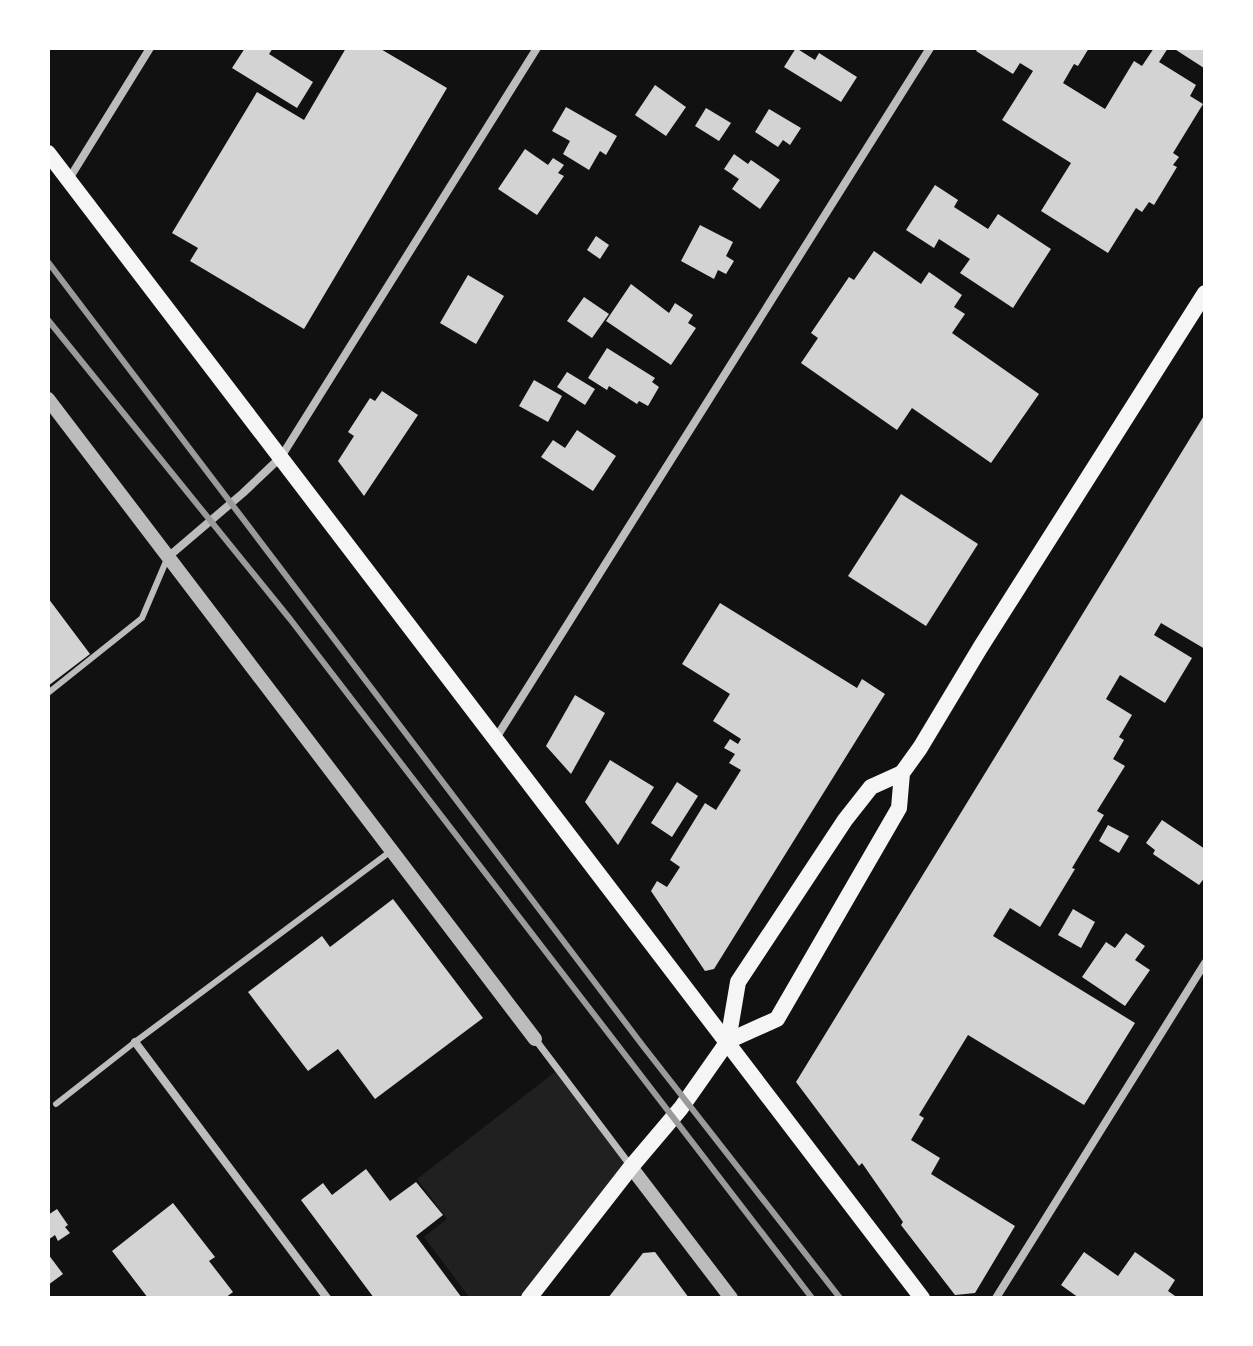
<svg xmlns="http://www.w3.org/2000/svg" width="1253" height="1346" font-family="'Roboto Serif',serif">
  <rect width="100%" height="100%" fill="#111"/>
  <!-- green -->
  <path fill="#202020" d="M555,1072L627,1166L525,1298H470L424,1237L447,1219L417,1179Z"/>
  <!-- building -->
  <g fill="#d3d3d3">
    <path d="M245,48H273L269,54L313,82L297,108L232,68Z"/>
    <path d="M346,48H379L447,88L304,329L190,261L198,248L172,233L257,92L304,120Z"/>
    <path d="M796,48L815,60L819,53L857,77L841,102L784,67Z"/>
    <path d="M978,48H1089L1078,66L1074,64L1063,83L1105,109L1134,61L1142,66L1154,48H1168L1159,62L1196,85L1190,96L1203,104L1173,153L1179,157L1173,165L1177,167L1154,205L1149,202L1142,212L1136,208L1108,253L1041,211L1071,163L1002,120L1033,71L1020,63L1013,74L976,51Z"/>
    <path d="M1173,48H1205V66L1204,68Z"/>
    <path d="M655,85L686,107L666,136L635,115Z"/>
    <path d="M566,107L617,136L606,155L600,151L589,170L563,154L570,141L552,131Z"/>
    <path d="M706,108L731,123L719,141L695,126Z"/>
    <path d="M769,109L801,128L790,145L783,140L778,147L755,132Z"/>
    <path d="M525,149L548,165L553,158L564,165L558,173L564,176L537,215L498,189Z"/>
    <path d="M734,154L748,164L751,160L780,180L760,209L732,189L739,179L724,169Z"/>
    <path d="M935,185L958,200L954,207L988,229L998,214L1051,249L1013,308L960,273L970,259L939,239L934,248L906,230Z"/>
    <path d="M700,225L733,242L726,256L734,261L726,274L718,270L714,279L681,261Z"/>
    <path d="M596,236L609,245L600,259L587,250Z"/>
    <path d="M874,251L921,284L929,272L962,295L954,307L965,314L952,333L1039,394L991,463L912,408L897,430L801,363L818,338L811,333L849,277L854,280Z"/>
    <path d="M468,275L504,296L476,344L440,323Z"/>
    <path d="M631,284L669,313L675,303L693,315L688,323L696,328L671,365L606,321Z"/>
    <path d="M584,297L609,314L592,338L567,321Z"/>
    <path d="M607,348L655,378L652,382L659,387L648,406L639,401L637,404L609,386L607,390L588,378Z"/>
    <path d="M567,372L595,389L585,405L557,387Z"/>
    <path d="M534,380L562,396L548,422L519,406Z"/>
    <path d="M382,391L418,415L364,496L338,461L354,436L348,432L370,398L375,401Z"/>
    <path d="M1205,414V649L1161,623L1154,635L1192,658L1165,703L1120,675L1106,699L1132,715L1119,737L1124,740L1113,759L1125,766L1097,811L1104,815L1072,868L1075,869L1040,927L1010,908L993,936L1135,1023L1084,1105L968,1035L919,1115L924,1118L911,1140L940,1158L931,1174L1015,1226L975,1293L955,1295L901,1225L903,1222L862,1163L859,1166L796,1082Z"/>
    <path d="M577,430L616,456L593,491L541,457L553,440L565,448Z"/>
    <path d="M901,494L978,544L926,626L848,576Z"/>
    <path d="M48,598L90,654L48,686Z"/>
    <path d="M720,603L857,688L862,679L885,694L714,969L705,971L651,891L657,881L667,887L680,867L670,860L705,803L716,810L741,770L729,763L735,754L724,748L730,739L738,744L741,739L713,721L730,694L682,664Z"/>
    <path d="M575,695L605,713L571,774L546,746Z"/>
    <path d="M610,760L654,787L618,845L585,802Z"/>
    <path d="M677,782L698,796L672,837L651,823Z"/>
    <path d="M1162,820L1205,849V877L1199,885L1153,854L1155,850L1146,843Z"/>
    <path d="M1108,825L1129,836L1119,853L1099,841Z"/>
    <path d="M393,899L483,1018L375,1099L338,1049L308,1071L248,992L322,936L330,947Z"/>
    <path d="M1073,909L1095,922L1081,948L1058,935Z"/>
    <path d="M1126,933L1145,946L1135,960L1150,970L1125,1006L1082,977L1106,942L1115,948Z"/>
    <path d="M366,1169L390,1201L416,1182L443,1215L416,1236L462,1298H374L301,1200L323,1183L332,1195Z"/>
    <path d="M173,1203L215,1257L209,1261L233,1292L225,1298H148L112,1251Z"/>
    <path d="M57,1209L68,1225L65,1227L70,1233L58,1241L55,1235L48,1240V1215Z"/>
    <path d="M655,1252L689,1298H608L643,1253Z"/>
    <path d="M1084,1252L1118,1276L1135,1252L1175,1280L1168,1291L1178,1298H1079L1061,1285Z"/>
    <path d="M48,1254L63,1274L48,1285Z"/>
  </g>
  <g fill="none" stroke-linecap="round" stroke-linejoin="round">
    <!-- service -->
    <g stroke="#bcbcbc" stroke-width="6">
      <path d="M48,693L142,618L167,559"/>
      <path d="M56,1104L135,1042L391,851"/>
    </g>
    <!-- pedestrian -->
    <path stroke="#bcbcbc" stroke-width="7" d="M535,1039L630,1165"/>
    <!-- minor -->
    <g stroke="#bcbcbc" stroke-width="8">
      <path d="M69,179L150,48"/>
      <path d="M168,557L243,493L281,457L537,48"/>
      <path d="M496,738L930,48"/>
      <path d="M135,1042L327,1298"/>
      <path d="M996,1298L1205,963"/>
    </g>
    <!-- tertiary -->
    <g stroke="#bcbcbc" stroke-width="14">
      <path d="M48,399L535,1039"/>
      <path d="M631,1167L731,1298"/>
    </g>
    <!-- secondary -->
    <g stroke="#f5f5f5" stroke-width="16">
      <path d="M48,153L922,1298"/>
      <path d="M728,1041L777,1019L899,808L902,773L920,748L980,648L1205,293"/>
      <path d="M529,1298L631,1167L681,1108L728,1041L738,982L845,820L871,787L902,773"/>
    </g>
    <!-- rail -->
    <g stroke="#9a9a9a" stroke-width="6">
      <path d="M48,262L643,1046L840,1298"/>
      <path d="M48,320L290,619L812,1298"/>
    </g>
  </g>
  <!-- border -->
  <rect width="1253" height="1346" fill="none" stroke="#ffffff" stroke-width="100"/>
</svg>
